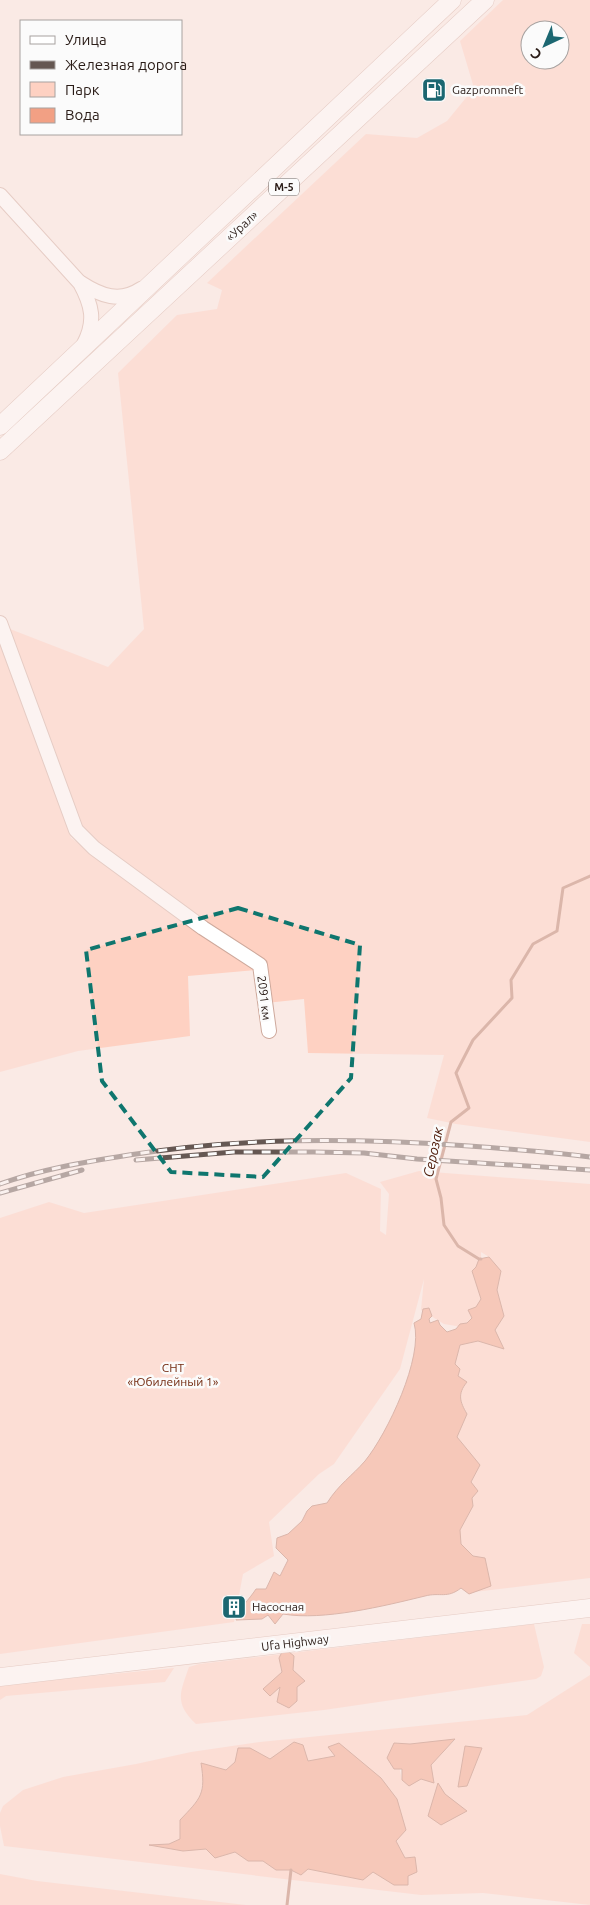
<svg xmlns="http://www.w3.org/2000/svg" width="590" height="1905" font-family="Ubuntu,sans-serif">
  <rect width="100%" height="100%" fill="#faeae5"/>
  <!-- green -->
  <g fill="#fed1c2" fill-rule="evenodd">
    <path d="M503,0H590V1142L456,1124L427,1118L444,1055L308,1053L304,999L266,1003L262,972L82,831L73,819L10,629L108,667L144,629L118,373L177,315L217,309L222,290L207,283L366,134L417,138L447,121L474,88L460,41ZM530,30H560V60H530Z"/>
    <path d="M0,632L71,838L256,970L188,976L190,1036L78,1051L0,1072Z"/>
    <path d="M419,1171L590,1184V1578L474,1592L461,1544L460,1530L473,1506L471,1482L480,1465L457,1437L467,1414L460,1401L461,1389L455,1364L460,1345L478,1341L503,1349L495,1330L500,1300L497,1290L501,1271L489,1257L481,1252C481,1289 495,1298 462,1327L444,1324L421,1310L424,1279L400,1369L334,1464L319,1474L269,1522L274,1556L243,1574L234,1622L0,1654V1218L49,1202L84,1213L346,1173L381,1189L380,1231L386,1235L389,1194L380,1182Z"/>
    <path d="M534,1624L544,1667L541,1676L536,1679L324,1710L196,1724C174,1703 180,1693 189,1667L199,1664Z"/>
    <path d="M582,1624H590V1667L574,1653Z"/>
    <path d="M174,1668L165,1682L6,1696L0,1700V1685Z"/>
    <path d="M590,1675V1905L483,1893L421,1895L4,1846L0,1826V1813L3,1806L23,1790L63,1777L136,1764L191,1752L260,1742L527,1715ZM455,1740L431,1765L402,1780L394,1743L410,1744ZM303,1745L308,1761L335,1756L396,1841L405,1858L395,1885L373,1872L363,1880L308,1869L301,1875L291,1870H276L263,1861H248L235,1852L215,1858L206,1849L183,1851L152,1845L169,1844L180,1839V1820L200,1800L203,1778L226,1770L250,1748L270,1759Z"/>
    <path d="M0,1874L37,1881L246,1905H0Z"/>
  </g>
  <!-- water -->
  <g fill="#f2a084" stroke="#b67863">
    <path d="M489,1257L501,1271L497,1290L504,1316L495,1330L504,1349L478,1341L460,1345L455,1364L460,1369L458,1376L467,1382C457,1394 460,1402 467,1414L457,1437L480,1465L471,1482L478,1491L472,1498L473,1506L460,1530L461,1544L473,1556L485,1558L491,1586L469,1594L461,1588C447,1599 440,1592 425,1596C384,1606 323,1621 283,1614L275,1624L268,1615L262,1619L236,1620C239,1608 249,1600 256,1589H266L274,1572L280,1576L288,1560L276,1548L277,1538L288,1534L302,1521L307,1511L312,1506L327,1503C339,1484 352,1476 365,1461C387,1434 424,1357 414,1323L421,1319L423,1309L429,1308L432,1316L429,1319L430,1323L438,1320L440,1325L447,1332L456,1329L460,1324L467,1323L472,1318L468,1310L476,1307L481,1299L472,1271L476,1267L479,1259Z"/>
    <path d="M284,1648L294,1656L293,1670L305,1681L297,1687V1701L289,1708L277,1702L280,1687L270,1696L263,1689L282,1672L279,1658Z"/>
    <path d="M455,1739L431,1765L434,1783L421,1779L409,1786L402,1780V1769H394L387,1758L394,1743L410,1744Z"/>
    <path d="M294,1742L303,1745L308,1761L335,1756L328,1747L339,1743L381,1778L397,1799L406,1830L396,1841L405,1858L415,1857L417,1872L408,1876V1885H394L373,1872L363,1880L308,1869L301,1875L291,1870H276L263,1861H248L235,1852L215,1858L206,1849L183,1851L149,1845L169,1844L180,1839V1820C201,1798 206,1794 201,1763L226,1770L235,1762L238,1748H250L270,1759Z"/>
    <path d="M465,1746L482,1748L467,1786L458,1787Z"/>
    <path d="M438,1783L445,1794L467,1811L441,1825L428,1816Z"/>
  </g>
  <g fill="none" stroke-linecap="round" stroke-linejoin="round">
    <!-- stream -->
    <g stroke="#b67863" stroke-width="3">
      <path d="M481,1259H479L458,1246L444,1225L441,1198L436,1179L451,1122L469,1108L456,1073L473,1040L512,998L511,980L533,944L557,931L563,888L590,876"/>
      <path d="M287,1905L291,1870"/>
    </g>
    <defs>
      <g id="minor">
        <path d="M0,195L80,283C92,305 96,321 84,344"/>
        <path d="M81,283C101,296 120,303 141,289"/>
        <path d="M0,623L76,830L94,848L203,928L260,965L269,1031"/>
      </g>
      <g id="major">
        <path d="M0,426L452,0"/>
        <path d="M0,451L485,0"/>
        <path d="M0,1677L590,1608"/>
      </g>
    </defs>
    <!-- minor casing -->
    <use href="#minor" stroke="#cea99c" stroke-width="16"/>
    <!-- major casing -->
    <use href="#major" stroke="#cea99c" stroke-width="19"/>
    <!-- minor -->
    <use href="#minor" stroke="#fff" stroke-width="14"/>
    <!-- major -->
    <use href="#major" stroke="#fff" stroke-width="18"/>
    <defs>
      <g id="rail">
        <path d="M136,1160L234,1152H313L364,1153L417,1159L590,1170"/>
        <path d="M0,1184C42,1169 85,1162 129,1155C242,1137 355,1138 469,1146C510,1149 550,1152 590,1157"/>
        <path d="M0,1193L82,1170"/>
      </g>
    </defs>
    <!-- rail casing -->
    <use href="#rail" stroke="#655752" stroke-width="5"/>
    <!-- rail -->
    <use href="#rail" stroke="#fbfbfb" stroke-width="3" stroke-dasharray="9" stroke-linecap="butt"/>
  </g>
  <!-- marked area -->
  <path d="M0 0H590V1905H0ZM238,908L360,945L351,1078L263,1177L171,1172L102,1081L86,950Z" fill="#faeae5" fill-opacity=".55" fill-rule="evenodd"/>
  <path fill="none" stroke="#0f766e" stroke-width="4" stroke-dasharray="10 6" stroke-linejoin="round" d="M238,908L360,945L351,1078L263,1177L171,1172L102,1081L86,950Z"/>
  <!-- icons -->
  <defs>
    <symbol id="fuel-square" viewBox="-11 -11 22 22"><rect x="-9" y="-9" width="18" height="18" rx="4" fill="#1c6771" stroke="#fbfbfb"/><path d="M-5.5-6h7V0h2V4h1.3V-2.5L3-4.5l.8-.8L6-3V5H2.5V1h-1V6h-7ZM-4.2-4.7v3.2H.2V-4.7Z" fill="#fff"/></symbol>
    <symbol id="building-square" viewBox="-11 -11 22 22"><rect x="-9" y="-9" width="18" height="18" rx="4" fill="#1c6771" stroke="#fbfbfb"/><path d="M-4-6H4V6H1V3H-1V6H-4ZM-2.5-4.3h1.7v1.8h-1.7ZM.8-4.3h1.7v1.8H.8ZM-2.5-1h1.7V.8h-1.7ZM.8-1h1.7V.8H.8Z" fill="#fff"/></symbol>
  </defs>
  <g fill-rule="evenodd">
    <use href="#fuel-square" x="420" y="76" width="28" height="28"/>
    <use href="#building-square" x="220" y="1593" width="28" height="28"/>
  </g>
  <g text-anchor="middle" stroke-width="5" stroke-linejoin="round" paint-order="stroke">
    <!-- shield labels -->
    <rect fill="#fbfbfb" stroke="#695f5b" stroke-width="1" x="269" y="178.5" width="30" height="17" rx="4"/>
    <g font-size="11" font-weight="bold" fill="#2a1c17">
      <text x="284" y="191">М-5</text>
    </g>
    <!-- poi labels -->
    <g font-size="12" fill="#2a1c17" stroke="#fbfbfb" text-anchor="start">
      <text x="452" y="94">Gazpromneft</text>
      <text x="252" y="1611">Насосная</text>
    </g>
    <!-- street labels -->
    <g font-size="12" fill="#2a1c17" stroke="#fbfbfb">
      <text transform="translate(242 226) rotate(-43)" y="4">«Урал»</text>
      <text transform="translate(264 998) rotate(83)" y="4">2091 км</text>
      <text transform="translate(295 1643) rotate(-7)" y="4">Ufa Highway</text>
    </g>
    <!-- park labels -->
    <g font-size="12" fill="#72290e" stroke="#fbfbfb">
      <text x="173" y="1372">СНТ<tspan x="173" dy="14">«Юбилейный 1»</tspan></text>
    </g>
    <!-- water labels -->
    <g font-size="14" font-style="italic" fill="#4c1907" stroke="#fbfbfb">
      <text transform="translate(433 1152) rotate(-78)" y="5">Серозак</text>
    </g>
  </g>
  <!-- legend -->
  <rect x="20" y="20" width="162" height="115" fill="#fbfbfb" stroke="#a7a2a0"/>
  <rect x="30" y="36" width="25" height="8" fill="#ffffff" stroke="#a7a2a0"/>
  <text x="65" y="45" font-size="15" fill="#2a1c17">Улица</text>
  <rect x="30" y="61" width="25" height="8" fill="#655752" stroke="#a7a2a0"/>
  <text x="65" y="70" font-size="15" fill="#2a1c17">Железная дорога</text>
  <rect x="30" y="82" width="25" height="15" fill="#fed1c2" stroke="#a7a2a0"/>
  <text x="65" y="95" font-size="15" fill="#2a1c17">Парк</text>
  <rect x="30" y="108" width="25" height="15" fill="#f2a084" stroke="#a7a2a0"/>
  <text x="65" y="120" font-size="15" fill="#2a1c17">Вода</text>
  <!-- north arrow -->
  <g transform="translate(545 45) rotate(224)"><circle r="24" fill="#fbfbfb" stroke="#a7a2a0"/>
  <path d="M0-4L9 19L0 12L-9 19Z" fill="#1c6771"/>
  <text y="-8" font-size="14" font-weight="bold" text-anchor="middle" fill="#2a1c17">С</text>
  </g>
</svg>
